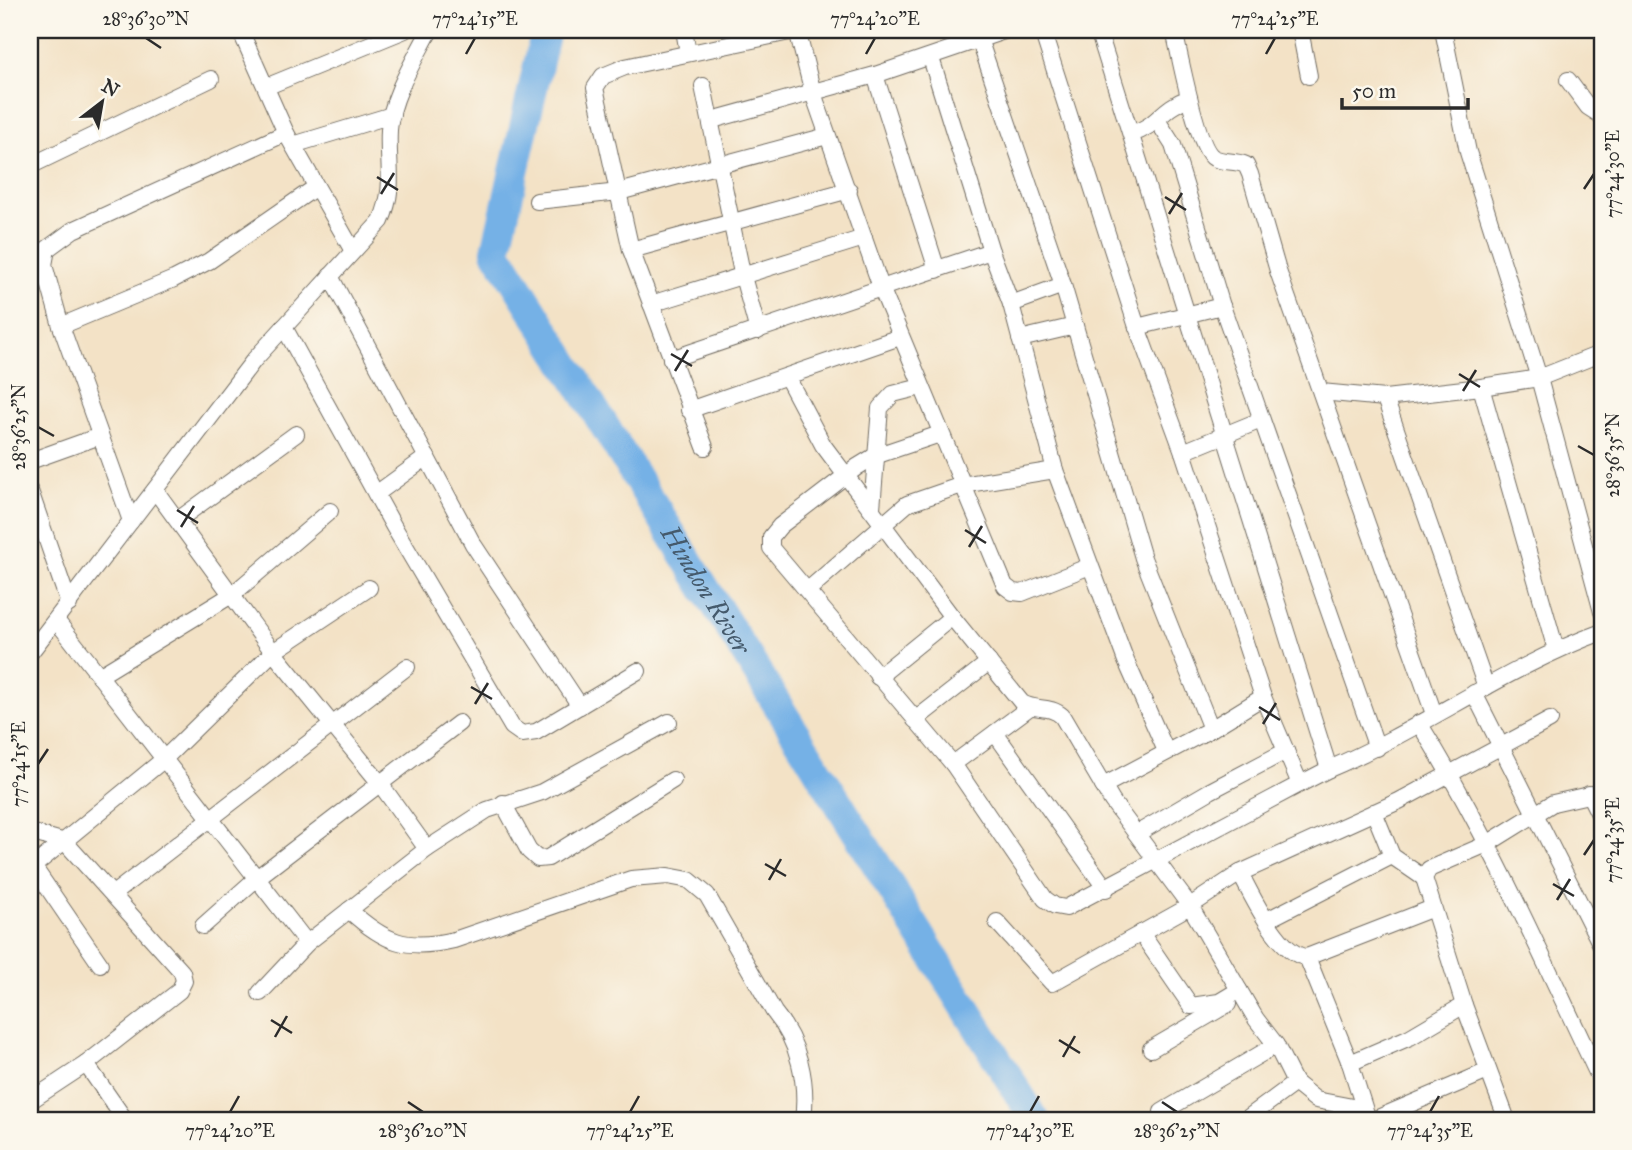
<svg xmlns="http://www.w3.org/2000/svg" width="1632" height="1150" font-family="'IM FELL Great Primer',serif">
  <rect width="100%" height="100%" fill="#fbf7ec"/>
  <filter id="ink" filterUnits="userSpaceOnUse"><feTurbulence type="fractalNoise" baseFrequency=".0143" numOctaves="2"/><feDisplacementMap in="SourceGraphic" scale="14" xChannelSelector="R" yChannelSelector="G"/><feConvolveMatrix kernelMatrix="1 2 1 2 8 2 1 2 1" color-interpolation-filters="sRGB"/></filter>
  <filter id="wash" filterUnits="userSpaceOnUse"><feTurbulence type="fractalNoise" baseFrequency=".00686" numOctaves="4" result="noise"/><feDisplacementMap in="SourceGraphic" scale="28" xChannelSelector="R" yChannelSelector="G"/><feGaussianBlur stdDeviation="1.57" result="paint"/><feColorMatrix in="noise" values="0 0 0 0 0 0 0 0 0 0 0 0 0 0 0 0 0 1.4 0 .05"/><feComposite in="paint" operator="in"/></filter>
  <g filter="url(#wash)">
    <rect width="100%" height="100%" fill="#f3e2c6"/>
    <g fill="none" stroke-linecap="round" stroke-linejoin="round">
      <!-- river -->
      <path stroke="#74b1e6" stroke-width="30" id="s1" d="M546,30L496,251L1035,1120"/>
    </g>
  </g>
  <g filter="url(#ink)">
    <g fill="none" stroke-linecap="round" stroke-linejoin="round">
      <defs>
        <g id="street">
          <path d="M240,30L286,133L353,251"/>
          <path d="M684,30L688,53"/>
          <path d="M797,30L813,93L882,290L1005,586L1013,592L1022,593L1090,566"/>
          <path d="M976,30L1063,285L1143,558L1211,729"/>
          <path d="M1098,30L1329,769L1300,784"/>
          <path d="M1174,30C1179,52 1197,149 1214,158C1224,163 1235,160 1246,165L1250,174L1278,271L1434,714"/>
          <path d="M1300,30L1309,76"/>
          <path d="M1443,30L1468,152L1539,378L1602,612"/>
          <path d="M931,58L991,251L1011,304L1055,470L1126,661L1166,751"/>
          <path d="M875,75L937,270"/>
          <path d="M1568,80L1588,107L1602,116"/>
          <path d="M268,86L405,30"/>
          <path d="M703,86L742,273L758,331"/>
          <path d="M712,120L875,75L1007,30"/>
          <path d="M1157,120L1173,145L1222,306L1377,748"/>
          <path d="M1131,134C1160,125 1159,109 1189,98"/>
          <path d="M293,145L392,115"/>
          <path d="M30,166L211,79"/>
          <path d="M537,201L619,192L827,136"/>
          <path d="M631,250L849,190"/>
          <path d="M330,276L473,544L580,706"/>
          <path d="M651,304L864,238"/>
          <path d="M1011,304L1063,285"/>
          <path d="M61,326L174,279L209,261L316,187"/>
          <path d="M284,327L394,527L512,727L522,734L536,732L638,671"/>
          <path d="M1137,327L1222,306"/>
          <path d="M1020,339L1075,326"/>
          <path d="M671,359L991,251"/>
          <path d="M787,377L823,445L952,617L1022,703C1036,711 1050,705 1062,716L1112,801L1190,906L1052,983L997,922"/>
          <path d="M1481,387L1556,650"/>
          <path d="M1321,392L1385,398L1481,387L1539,378L1602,353"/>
          <path d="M1385,398L1486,687"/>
          <path d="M689,410L900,337"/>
          <path d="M940,434L875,456L857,467L780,526L771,537V548L953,764L1045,899L1055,906L1066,908L1300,784L1263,697L1183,452L1137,327L1042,30"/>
          <path d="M705,447L631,250L595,88L603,76L625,67L799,30"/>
          <path d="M1183,452L1261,420"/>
          <path d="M30,461L100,436"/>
          <path d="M155,490L273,652L379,782L427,849"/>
          <path d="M30,491L69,604"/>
          <path d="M376,494L427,457"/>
          <path d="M872,508L880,408L893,394L921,387"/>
          <path d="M178,520L296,434"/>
          <path d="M131,521L61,326L44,265L47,249L73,230L286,133"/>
          <path d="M808,590L907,504L962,485L1055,470"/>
          <path d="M56,620L307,943"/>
          <path d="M30,653L254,360L381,221C396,187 387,165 389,130C391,97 415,59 430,30"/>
          <path d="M99,676L233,594L330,511"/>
          <path d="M878,677L952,617"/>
          <path d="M1474,693L1602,947"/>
          <path d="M915,720L989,662"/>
          <path d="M1419,723C1490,837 1544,962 1602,1083"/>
          <path d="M995,733L1106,889"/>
          <path d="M953,764L1030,707"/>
          <path d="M1329,769C1423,729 1506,667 1602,632"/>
          <path d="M1103,786L1211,729L1263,697"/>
          <path d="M1589,794L1602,820"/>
          <path d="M503,803L529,851L538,859L548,858L673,780"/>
          <path d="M1374,812L1392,856L1424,878"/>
          <path d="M30,832L65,842L182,972L184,981L179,991L86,1064L30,1101"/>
          <path d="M1138,833L1210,791L1286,751"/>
          <path d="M33,866L100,964"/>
          <path d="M30,869L163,760L273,652L369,588"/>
          <path d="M1240,873L1399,801L1550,720"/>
          <path d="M113,894L407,667"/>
          <path d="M349,910C385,943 407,951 454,940L631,879L668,876L689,880L707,895L774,1012C799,1042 808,1081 803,1120"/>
          <path d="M1267,920L1392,856"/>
          <path d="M203,926L258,877L459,723"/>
          <path d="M1141,933L1191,1006L1219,1002L1239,990"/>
          <path d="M1307,957L1350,1063L1368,1120"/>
          <path d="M260,993L307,943L427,849L487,810L542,792L669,722"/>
          <path d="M1151,1049L1228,1004"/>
          <path d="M1350,1063L1410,1037L1464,1005"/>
          <path d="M86,1064L125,1120"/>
          <path d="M1363,1109L1316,1100L1295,1083L1276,1045L1256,1019L1190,906L1240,873C1252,896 1280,956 1307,957L1433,908"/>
          <path d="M1162,1112L1276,1045"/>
          <path d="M1245,1120L1295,1083"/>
          <path d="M1373,1120L1488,1071"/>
          <path d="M1507,1120L1464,1005L1424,878L1429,869L1487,844L1553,803L1602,792"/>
        </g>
        <path id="secondary" d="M30,1119V1120"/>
      </defs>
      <!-- street casing -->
      <use href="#street" stroke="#716b61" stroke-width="18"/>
      <!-- secondary casing -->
      <use href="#secondary" stroke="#716b61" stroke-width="25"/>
      <!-- street -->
      <use href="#street" stroke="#fff" stroke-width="16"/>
      <!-- secondary -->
      <use href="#secondary" stroke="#fce5d0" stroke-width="23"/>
    </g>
  </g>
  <!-- ticks -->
  <path fill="none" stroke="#2b2b2b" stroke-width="2.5" d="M146,38L161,48M466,54L475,38M866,54L875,38M1266,54L1275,38M377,177L398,190M1584,189L1594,174M381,194L394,173M1165,197L1186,210M1169,214L1182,193M671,354L692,366M675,371L688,350M1459,374L1480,387M1463,391L1476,370M38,427L54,436M1578,446L1594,455M177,510L198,523M181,527L194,506M965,530L986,543M969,547L982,526M471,687L492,699M475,704L488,683M1259,707L1280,720M1263,724L1276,703M38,764L48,749M1584,855L1594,840M765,864L786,876M769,880L781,859M1553,884L1574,896M1557,900L1570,879M271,1020L292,1033M275,1037L287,1016M1059,1040L1080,1053M1063,1057L1075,1036M408,1102L423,1112M1162,1102L1177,1112M230,1112L239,1096M630,1112L639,1096M1030,1112L1039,1096M1430,1112L1439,1096"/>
  <g text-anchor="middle" stroke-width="7" stroke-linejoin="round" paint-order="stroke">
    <!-- water labels -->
    <g font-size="26" font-style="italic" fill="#455a6c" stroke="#fbf7ec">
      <text dy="9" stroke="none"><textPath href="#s1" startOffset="625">Hindon River</textPath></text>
    </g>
  </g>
  <!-- margin -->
  <rect width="1632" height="1150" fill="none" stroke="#fbf7ec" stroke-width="77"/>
  <!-- north arrow -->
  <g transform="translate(102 102) rotate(31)" stroke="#fbf7ec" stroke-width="5" paint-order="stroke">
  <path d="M0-5L12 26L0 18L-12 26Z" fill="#2b2b2b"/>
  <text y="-10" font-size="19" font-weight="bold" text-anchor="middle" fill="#2b2b2b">N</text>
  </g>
  <!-- scale -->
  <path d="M1342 98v10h126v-10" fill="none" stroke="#2b2b2b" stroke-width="3.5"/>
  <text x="1352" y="98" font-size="21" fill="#2b2b2b" stroke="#fbf7ec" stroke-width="5" paint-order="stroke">50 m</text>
  <rect x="38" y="38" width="1556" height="1074" fill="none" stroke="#2b2b2b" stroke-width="2.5"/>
  <g font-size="18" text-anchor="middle" fill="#2b2b2b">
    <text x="146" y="25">28°36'30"N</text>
    <text x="475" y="25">77°24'15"E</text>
    <text x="875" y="25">77°24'20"E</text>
    <text x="1275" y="25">77°24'25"E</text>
    <text transform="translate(1613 174) rotate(-90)" y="6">77°24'30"E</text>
    <text transform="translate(19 427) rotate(-90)" y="6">28°36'25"N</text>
    <text transform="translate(1613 455) rotate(-90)" y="6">28°36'35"N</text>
    <text transform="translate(19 764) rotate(-90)" y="6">77°24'15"E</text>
    <text transform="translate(1613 840) rotate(-90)" y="6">77°24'35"E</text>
    <text x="230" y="1137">77°24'20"E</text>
    <text x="423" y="1137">28°36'20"N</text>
    <text x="630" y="1137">77°24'25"E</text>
    <text x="1030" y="1137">77°24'30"E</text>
    <text x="1177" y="1137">28°36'25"N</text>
    <text x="1430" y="1137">77°24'35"E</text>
  </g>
</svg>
